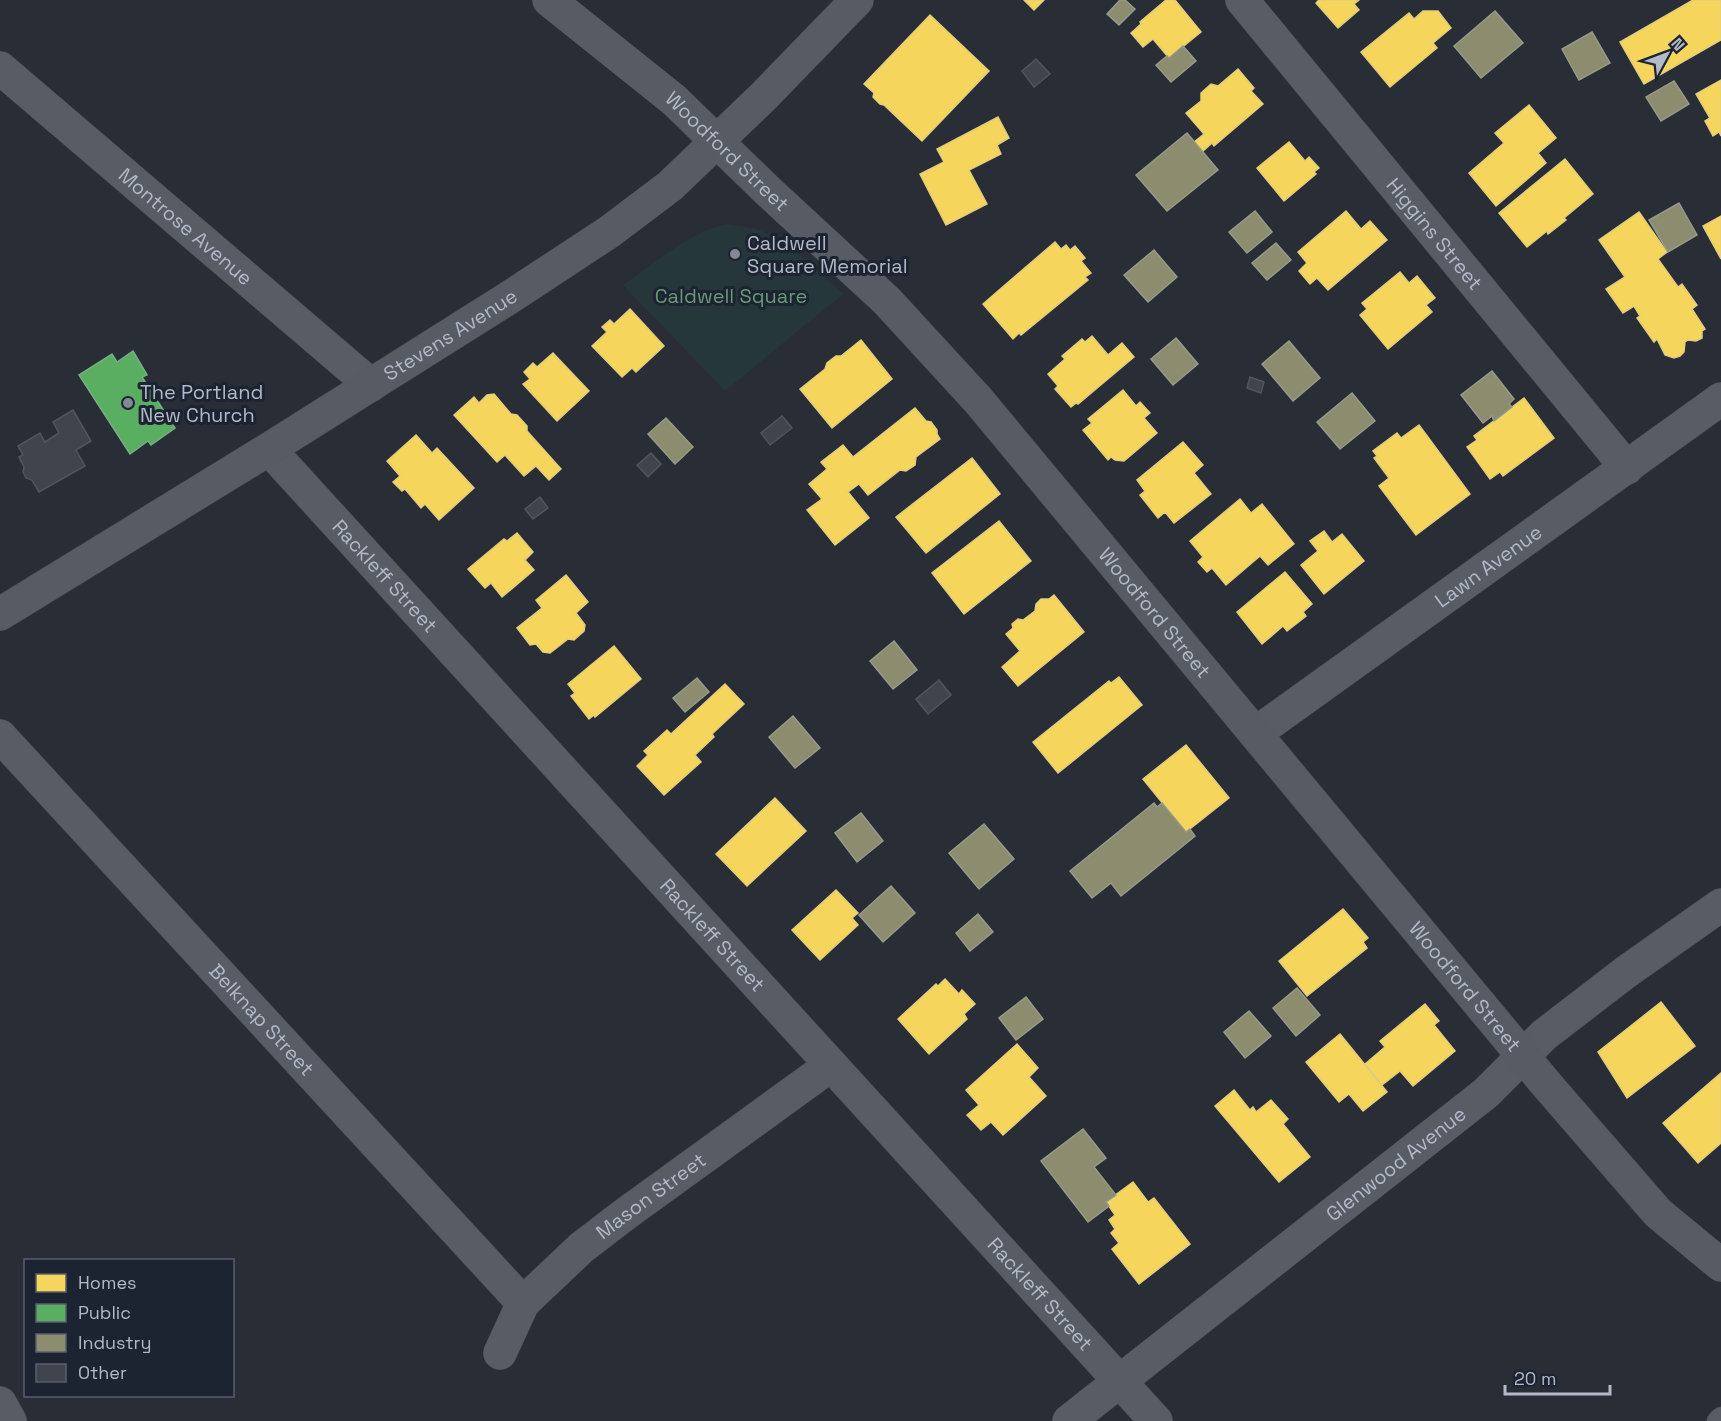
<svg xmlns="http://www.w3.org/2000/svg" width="1721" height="1421" font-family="'Space Grotesk',sans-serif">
  <rect width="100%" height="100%" fill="#292d36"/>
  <!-- green -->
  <path fill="#26373c" d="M727,224C740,226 753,227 764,232C794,246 818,273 843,294L725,391L623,285C655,263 689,232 727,224Z"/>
  <!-- homes -->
  <g fill="#f6d55c" stroke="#e2cd7c" stroke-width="1.5">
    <path d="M1024,0H1044L1034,10Z"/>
    <path d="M1166,0H1175L1201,32L1169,58L1153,39L1143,47L1131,33L1141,24L1140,22Z"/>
    <path d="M1319,0H1359L1354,4L1359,10L1338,28L1316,3Z"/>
    <path d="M1693,0H1721V40L1644,84L1620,42Z"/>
    <path d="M1423,11H1438L1451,28L1433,43L1437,48L1390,87L1361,52L1409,13L1414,19Z"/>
    <path d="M930,15L989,71L922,141L884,105L880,104L873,97L874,93L864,84Z"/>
    <path d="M1238,69L1254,88L1251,91L1263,104L1214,146L1212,143L1202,152L1194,142L1204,134L1186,113L1201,101V93L1211,84L1218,86Z"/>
    <path d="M1721,80V136L1719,132L1713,136L1705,121L1710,118L1696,94Z"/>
    <path d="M1529,105L1556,138L1538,153L1546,163L1496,206L1469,173L1504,143L1495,133Z"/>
    <path d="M998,117L1009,138L997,145L1001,154L969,170L987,204L946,225L920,174L944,162L937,149Z"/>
    <path d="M1289,142L1305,161L1309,157L1319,168L1314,172L1316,174L1284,201L1257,168Z"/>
    <path d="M1565,159L1593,194L1564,218L1566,220L1548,234L1547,231L1527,247L1499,213Z"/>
    <path d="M1346,211L1361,229L1370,221L1387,240L1328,290L1317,278L1310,284L1299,271L1307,263L1298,252Z"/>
    <path d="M1639,212L1667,252L1658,259L1678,287L1682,284L1697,305L1692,309L1705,329L1702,331V338L1696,341L1688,340L1685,342L1684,352L1680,356L1674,358L1665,355L1657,339L1654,342L1637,318L1640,316L1634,306L1623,313L1606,289L1625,277L1599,240Z"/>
    <path d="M1721,216V259L1703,226Z"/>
    <path d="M1055,242L1061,249L1066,245L1070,250L1075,246L1085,258L1081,261L1091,273L1085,277L1088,280L1021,335L1019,333L1013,339L983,304Z"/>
    <path d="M1400,272L1409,283L1417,276L1435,298L1426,305L1432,312L1388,349L1360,315L1367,309L1362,303Z"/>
    <path d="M630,309L664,346L636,372L632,368L622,377L592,346L607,332L602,327L610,320L614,324Z"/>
    <path d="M1092,336L1108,355L1122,343L1134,357L1078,404L1076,403L1071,407L1055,389L1058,386L1048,374L1065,359L1062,356L1082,339L1085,342Z"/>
    <path d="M861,340L892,379L832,428L800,389L825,369L827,363L836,356H841Z"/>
    <path d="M553,353L589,391L557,421L523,384L530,379L524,372L533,363L537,367Z"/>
    <path d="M1123,390L1136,406L1140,402L1150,413L1144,418L1157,433L1124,461L1115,460L1111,457L1108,460L1083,430L1092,423L1088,419Z"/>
    <path d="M494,394L511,414L517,415L527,426V431L561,469L549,480L536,466L524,476L505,455L497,462L454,415L474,397L479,403L487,395Z"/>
    <path d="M1524,398L1554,438L1503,476L1500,472L1490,479L1467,447L1477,440L1474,436Z"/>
    <path d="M915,408L926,421L931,422L937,430V434L940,439L916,457L915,465L906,471L900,470L868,495L859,484L848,492L869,518L835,545L807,510L822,499L809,484L827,469L821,462L843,445L853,457Z"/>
    <path d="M1419,425L1470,494L1416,535L1379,486L1389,478L1374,458L1377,456L1373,451L1397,433L1401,438Z"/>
    <path d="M416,435L432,453L437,448L474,488L439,520L425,504L421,508L405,489L402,491L393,482L400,476L387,461Z"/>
    <path d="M1183,442L1203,465L1194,473L1211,494L1174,523L1165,512L1158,518L1140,495L1145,491L1137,480Z"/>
    <path d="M972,458L1000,494L926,553L896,517Z"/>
    <path d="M1240,499L1251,513L1262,504L1294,544L1268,565L1260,556L1226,585L1212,568L1207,572L1198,562L1203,557L1190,541Z"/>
    <path d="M999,521L1031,561L964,614L932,573Z"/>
    <path d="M1324,531L1332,542L1342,534L1364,561L1324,594L1301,565L1318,551L1310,541Z"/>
    <path d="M517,533L533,552L525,560L534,570L502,597L491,583L485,588L468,569L504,539L507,541Z"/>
    <path d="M1285,572L1312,604L1303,612L1306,616L1287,631L1283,626L1262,644L1237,612Z"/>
    <path d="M566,575L588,602L576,613L585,625L584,631L574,640L568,639L550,653L543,652L536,644L530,645L517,628L542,608L536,600Z"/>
    <path d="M1054,595L1084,632L1018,686L1002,667L1020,651L1006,634L1013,628L1012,624L1018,619L1023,620L1035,611L1036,604L1041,599H1049Z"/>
    <path d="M614,646L641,679L595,717L594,715L589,719L571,696L575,693L568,684Z"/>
    <path d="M1119,677L1142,705L1058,773L1033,742L1109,681L1111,683Z"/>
    <path d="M725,684L744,704L712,734L714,737L695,755L701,762L664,795L637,766L648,755L644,751L667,730L671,734Z"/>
    <path d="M1186,745L1229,798L1186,832L1143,779Z"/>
    <path d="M775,798L806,831L747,886L716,854Z"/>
    <path d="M836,890L858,913L852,918L858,925L820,960L792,930Z"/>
    <path d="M1343,909L1368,938L1363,942L1367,948L1307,996L1279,961Z"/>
    <path d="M945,979L959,994L962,990L975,1004L964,1014L967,1019L929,1054L898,1019L936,984L938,986Z"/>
    <path d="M1661,1002L1695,1046L1627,1098L1598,1052Z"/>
    <path d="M1425,1004L1439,1021L1434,1025L1455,1051L1413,1086L1400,1071L1382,1085L1365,1064L1385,1047L1380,1041Z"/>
    <path d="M1340,1034L1387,1092L1363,1111L1349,1094L1339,1102L1306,1062Z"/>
    <path d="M1017,1044L1038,1068L1029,1077L1046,1096L1003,1135L991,1122L981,1130L967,1115L979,1105L966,1090Z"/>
    <path d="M1721,1073V1143L1698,1163L1663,1123Z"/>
    <path d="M1234,1090L1250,1110L1253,1107L1256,1112L1271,1100L1288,1119L1283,1124L1310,1157L1279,1182L1215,1106Z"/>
    <path d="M1133,1182L1148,1202L1154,1198L1190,1244L1139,1284L1112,1249L1119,1243L1111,1233L1115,1229L1109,1220L1115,1215L1106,1202Z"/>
  </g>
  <!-- public -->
  <path fill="#5aae61" stroke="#74b180" stroke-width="1.5" d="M133,351L147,375L142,377L175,428L151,445L148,441L130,454L79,375L112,354L117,362Z"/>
  <!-- industry -->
  <g fill="#8c8c6e" stroke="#979a89" stroke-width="1.5">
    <path d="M1120,0H1125L1135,9L1119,25L1107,14Z"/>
    <path d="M1495,11L1523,43L1481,78L1454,46Z"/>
    <path d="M1592,32L1610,63L1579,80L1562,49Z"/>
    <path d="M1183,46L1196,61L1171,82L1156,65L1167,56L1169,58Z"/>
    <path d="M1674,81L1689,104L1661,121L1646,97Z"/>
    <path d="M1187,133L1218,170L1167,211L1136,175Z"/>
    <path d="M1679,203L1697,235L1668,252L1649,220Z"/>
    <path d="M1255,211L1272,232L1247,253L1229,232Z"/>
    <path d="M1276,243L1291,260L1267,280L1252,263Z"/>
    <path d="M1154,250L1177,277L1148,302L1124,275Z"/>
    <path d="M1176,338L1198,364L1173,385L1151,359Z"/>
    <path d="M1289,341L1320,378L1293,401L1262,364Z"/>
    <path d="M1492,371L1514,399L1509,404L1512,407L1494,421L1492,416L1483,423L1461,395Z"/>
    <path d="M1352,393L1375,421L1340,449L1317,422Z"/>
    <path d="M666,418L693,447L675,464L648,434Z"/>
    <path d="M894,641L917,670L893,689L870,661Z"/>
    <path d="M697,678L709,692L685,712L673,698Z"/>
    <path d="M793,716L820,748L795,768L769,737Z"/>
    <path d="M1154,803L1157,807L1162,803L1186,832L1190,829L1195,836L1121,896L1111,883L1092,898L1070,871Z"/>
    <path d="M861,813L883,841L857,862L835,833Z"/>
    <path d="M984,824L1014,859L979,889L949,853Z"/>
    <path d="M891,886L915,913L883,942L859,915Z"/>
    <path d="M978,914L993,932L970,951L956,933Z"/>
    <path d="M1297,988L1320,1015L1296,1036L1273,1008Z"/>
    <path d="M1026,997L1043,1019L1016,1040L999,1018Z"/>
    <path d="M1249,1011L1271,1036L1245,1058L1224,1032Z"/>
    <path d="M1083,1129L1106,1158L1094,1167L1116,1195L1106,1202L1109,1206L1088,1222L1041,1161Z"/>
  </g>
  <!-- building -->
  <g fill="#40444c" stroke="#51555e" stroke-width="1.5">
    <path d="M1036,59L1050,74L1034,87L1022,71Z"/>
    <path d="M1250,377L1264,382L1261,393L1247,388Z"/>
    <path d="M73,410L91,441L76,450L85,466L39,492L32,480L26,478L23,472L24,467L19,457L23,455L18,446L40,433L45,442L59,433L53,422Z"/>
    <path d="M782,416L792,428L770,445L761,433Z"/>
    <path d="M651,453L661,464L648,477L637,465Z"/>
    <path d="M540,497L548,508L533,519L525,509Z"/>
    <path d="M939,680L951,695L928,714L916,699Z"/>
  </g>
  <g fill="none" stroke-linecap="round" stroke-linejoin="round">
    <defs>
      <path id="lane" d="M1717,1421L1721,1417"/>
      <g id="street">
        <path id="s1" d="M1242,0L1627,468"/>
        <path id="s2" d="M0,68L371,385"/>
        <path id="s3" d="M269,449L1156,1421"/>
        <path id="s4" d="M1256,733L1721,399"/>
        <path id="s5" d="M0,736L523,1303"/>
        <path id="s6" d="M500,1353L523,1303L581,1248L624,1215L831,1065"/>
        <path d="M0,1403L10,1421"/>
        <path id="s7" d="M1069,1421L1486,1093L1544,1035L1626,972L1721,905"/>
      </g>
      <g id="secondary">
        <path id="s8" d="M549,0L674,100L768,191L887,301L978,400L1547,1085L1658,1213L1721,1265"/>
        <path id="s9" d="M0,614L269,449L507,299L609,232L670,186L763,97L857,0"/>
      </g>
    </defs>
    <!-- lane casing -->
    <use href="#lane" stroke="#45484f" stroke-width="21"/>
    <!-- street casing -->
    <use href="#street" stroke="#45484f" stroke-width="34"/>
    <!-- secondary casing -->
    <use href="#secondary" stroke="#45484f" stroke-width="34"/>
    <!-- lane -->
    <use href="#lane" stroke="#585c65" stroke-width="20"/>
    <!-- street -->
    <use href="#street" stroke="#585c65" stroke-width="33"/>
    <!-- secondary -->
    <use href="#secondary" stroke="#575b63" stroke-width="33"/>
  </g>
  <!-- markers -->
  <g fill="#828895" stroke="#1c2331" stroke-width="2">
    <circle cx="735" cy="254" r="6"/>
    <circle cx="128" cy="403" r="6"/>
  </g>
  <g text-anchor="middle" stroke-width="6" stroke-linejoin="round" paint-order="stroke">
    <!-- street labels -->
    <g font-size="20" fill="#b2b9c8" stroke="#1c2331">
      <text dy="7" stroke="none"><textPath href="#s8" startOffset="234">Woodford Street</textPath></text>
      <text dy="7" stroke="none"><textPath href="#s2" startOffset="244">Montrose Avenue</textPath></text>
      <text dy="7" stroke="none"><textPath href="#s1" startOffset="303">Higgins Street</textPath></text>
      <text dy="7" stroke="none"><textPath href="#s9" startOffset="530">Stevens Avenue</textPath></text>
      <text dy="7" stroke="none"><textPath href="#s4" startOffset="286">Lawn Avenue</textPath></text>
      <text dy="7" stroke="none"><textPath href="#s3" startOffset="172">Rackleff Street</textPath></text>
      <text dy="7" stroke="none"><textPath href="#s8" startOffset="864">Woodford Street</textPath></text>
      <text dy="7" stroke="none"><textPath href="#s3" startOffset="658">Rackleff Street</textPath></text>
      <text dy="7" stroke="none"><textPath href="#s8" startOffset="1350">Woodford Street</textPath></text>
      <text dy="7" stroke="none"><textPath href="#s5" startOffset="386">Belknap Street</textPath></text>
      <text dy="7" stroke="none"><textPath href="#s7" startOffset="416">Glenwood Avenue</textPath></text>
      <text dy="7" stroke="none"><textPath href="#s6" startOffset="222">Mason Street</textPath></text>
      <text dy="7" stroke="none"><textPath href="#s3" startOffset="1144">Rackleff Street</textPath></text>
    </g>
    <!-- poi labels -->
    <g font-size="20" fill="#b2b9c8" stroke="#1c2331" text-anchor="start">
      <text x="747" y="250">Caldwell<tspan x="747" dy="23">Square Memorial</tspan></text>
      <text x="140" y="399">The Portland<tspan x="140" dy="23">New Church</tspan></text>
    </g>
    <!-- park labels -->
    <g font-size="20" fill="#699978" stroke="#1c2331">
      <text x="731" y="303">Caldwell Square</text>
    </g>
  </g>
  <!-- legend -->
  <rect x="24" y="1259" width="210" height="138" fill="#1c2331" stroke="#585f6d" stroke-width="1.5"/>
  <rect x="36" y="1274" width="30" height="18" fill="#f6d55c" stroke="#585f6d" stroke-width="1.5"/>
  <text x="78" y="1289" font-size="18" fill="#b2b9c8">Homes</text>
  <rect x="36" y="1304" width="30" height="18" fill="#5aae61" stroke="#585f6d" stroke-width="1.5"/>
  <text x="78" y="1319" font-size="18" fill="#b2b9c8">Public</text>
  <rect x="36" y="1334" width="30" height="18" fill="#8c8c6e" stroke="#585f6d" stroke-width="1.5"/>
  <text x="78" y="1349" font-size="18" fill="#b2b9c8">Industry</text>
  <rect x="36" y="1364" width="30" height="18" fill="#40444c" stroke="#585f6d" stroke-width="1.5"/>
  <text x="78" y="1379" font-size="18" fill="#b2b9c8">Other</text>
  <!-- north arrow -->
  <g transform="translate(1667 54) rotate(49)" stroke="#1c2331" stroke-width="4.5" paint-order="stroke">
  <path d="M0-4.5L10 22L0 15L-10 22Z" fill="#b2b9c8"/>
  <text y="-9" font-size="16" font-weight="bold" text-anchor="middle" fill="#b2b9c8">N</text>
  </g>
  <!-- scale -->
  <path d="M1505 1385v9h105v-9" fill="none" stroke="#b2b9c8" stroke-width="3"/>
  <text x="1514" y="1385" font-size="18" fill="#b2b9c8" stroke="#1c2331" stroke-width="4.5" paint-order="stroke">20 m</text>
</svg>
